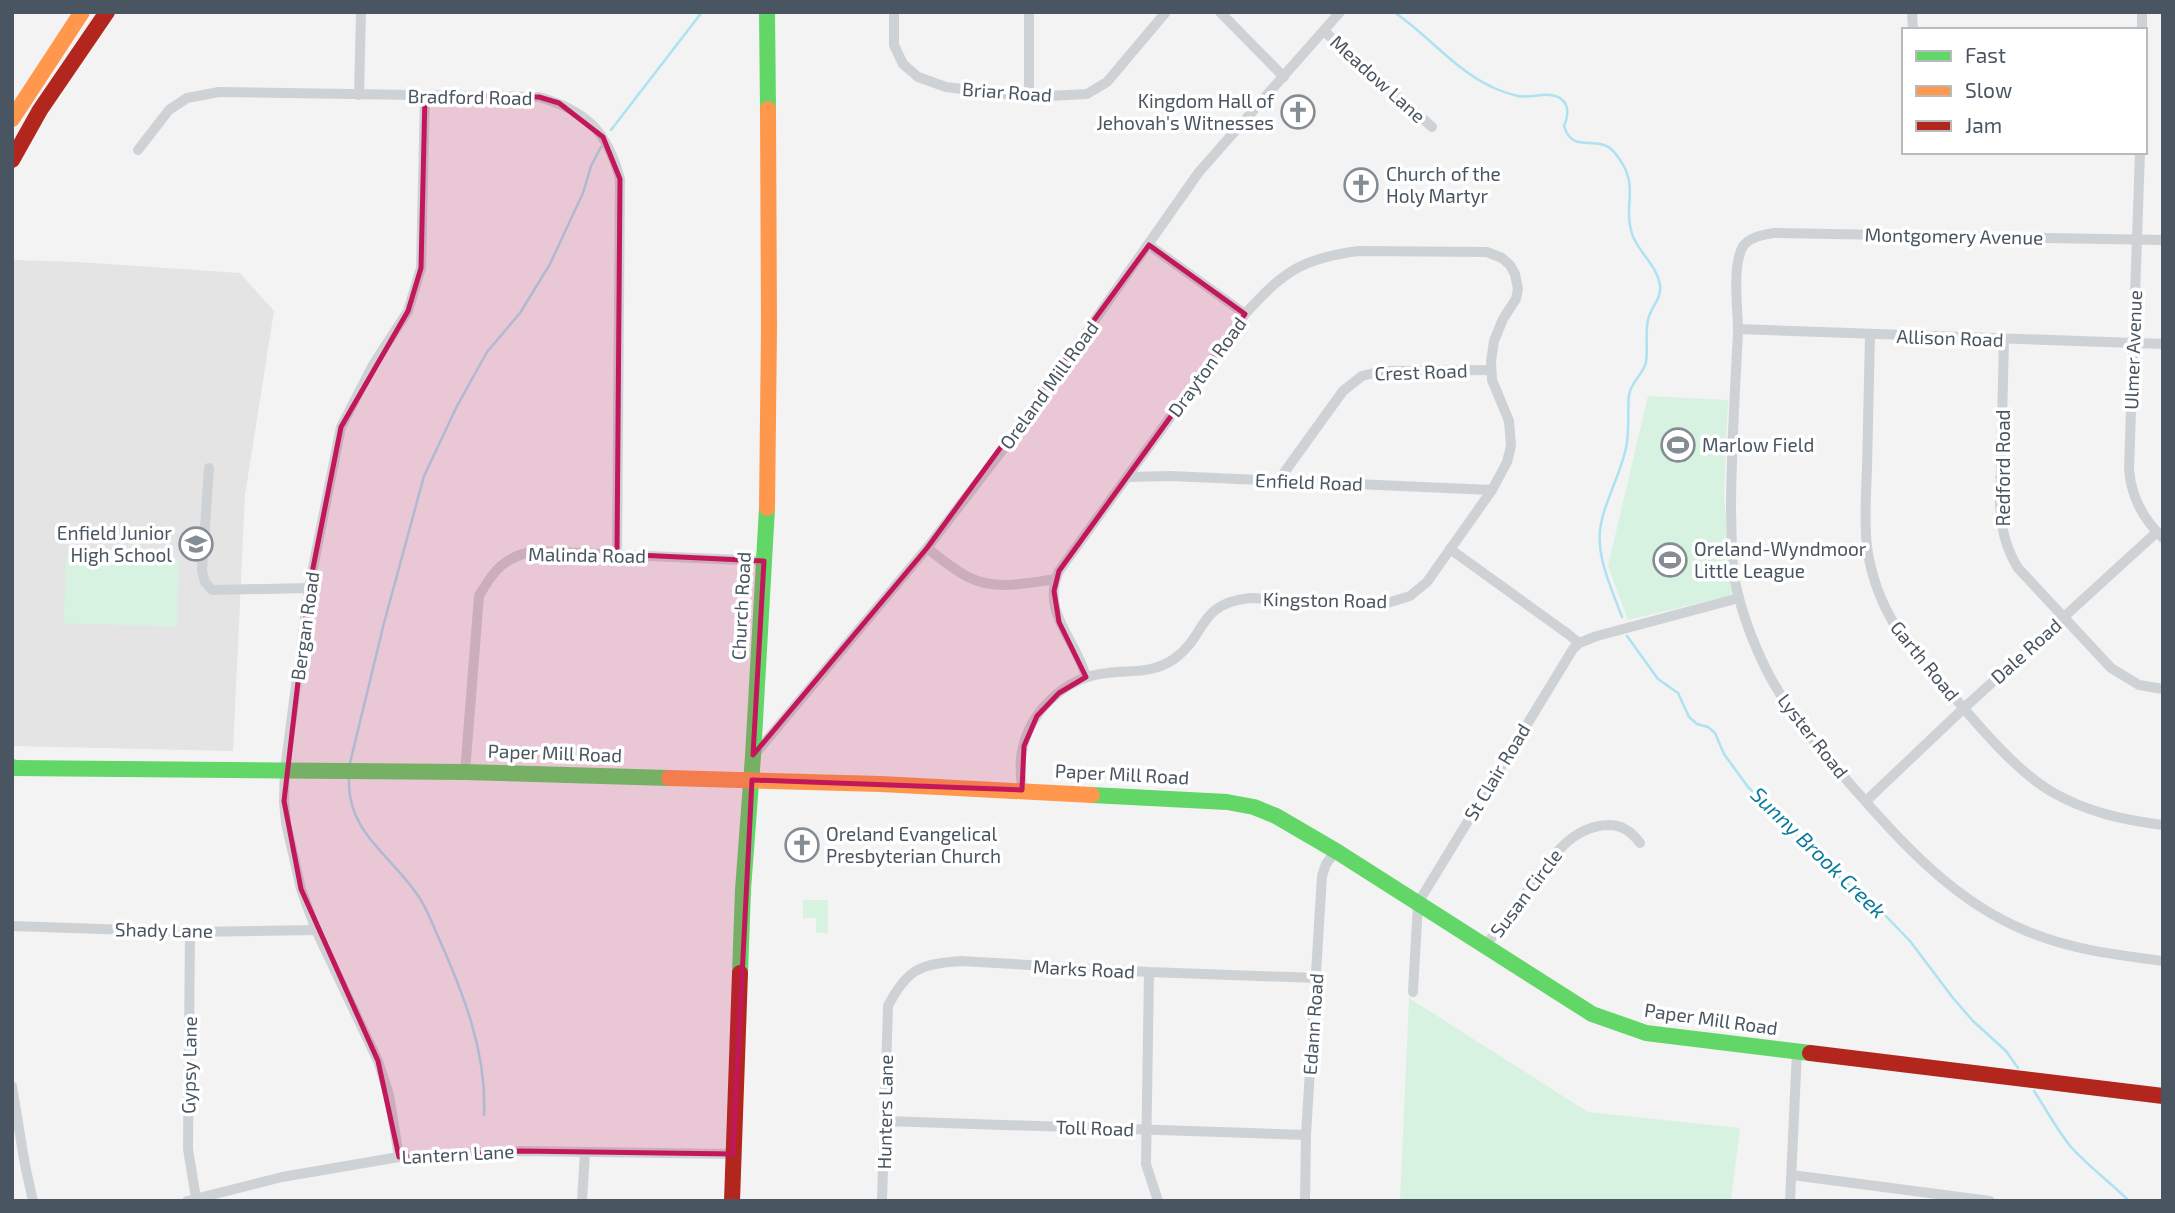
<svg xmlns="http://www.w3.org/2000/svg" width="2175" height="1213" font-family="'Exo 2',sans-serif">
  <rect width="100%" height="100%" fill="#f3f3f3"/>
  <!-- education -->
  <path fill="#e5e4e5" d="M12,260L78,262L240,273L274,311L245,495L233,751L12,746Z"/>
  <!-- green -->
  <g fill="#d8f2e2">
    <path d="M1648,396L1728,400L1724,496L1733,595L1628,620L1608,566Z"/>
    <path d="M66,556L179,559L177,627L64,623Z"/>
    <path d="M803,900H828V933H816V918H803Z"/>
    <path d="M1409,998L1588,1112L1740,1128L1731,1201H1400Z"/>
  </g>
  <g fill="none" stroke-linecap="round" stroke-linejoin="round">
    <!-- stream -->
    <g stroke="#ace2f1" stroke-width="2.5">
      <path d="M1394,12C1427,34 1456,71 1492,87C1500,91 1510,94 1518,96C1529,98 1539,94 1550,95C1569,97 1570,112 1564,126C1573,156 1598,132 1615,153C1642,186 1622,202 1632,234C1638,252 1657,265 1660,285C1662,299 1650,308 1648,320C1645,333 1648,348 1646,362C1644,373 1631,382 1629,395C1627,412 1630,431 1626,448C1621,472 1608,495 1602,519C1593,551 1611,587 1622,617"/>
      <path d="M611,130L702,12"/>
      <path d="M1627,636L1658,679L1678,693L1689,717L1697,724L1708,727L1715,733L1724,754L1748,787L1837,875L1883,913L1910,941L1953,998L1973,1021L2006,1051L2018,1068"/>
      <path d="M349,767L384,623L424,476L457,406L487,352L520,313L550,264L583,193L591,166L601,147"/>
      <path d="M349,777C346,836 396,857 422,902C429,914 434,928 440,941C464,995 487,1054 484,1115"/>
      <path d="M2034,1091C2046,1109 2057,1130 2071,1147C2089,1167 2110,1182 2129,1201"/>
    </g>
    <!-- street -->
    <g stroke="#cfd2d4" stroke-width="10">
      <path d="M894,12V45L903,64L918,77L946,87L1029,97L1087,94L1107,82L1166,12"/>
      <path d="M1220,12L1284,77"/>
      <path d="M1912,12L1913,30"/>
      <path d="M2142,30V12"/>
      <path d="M1324,31L1432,127"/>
      <path d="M359,95L361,12"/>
      <path d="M1029,97V12"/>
      <path d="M138,150L169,110L187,98L219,92L539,97C587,111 607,131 620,179L617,554"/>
      <path d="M2140,152L2129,469C2131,497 2143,519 2163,538"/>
      <path d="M2163,240L1774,233C1762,235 1748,237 1742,248C1732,270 1738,308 1738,332C1735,392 1731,452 1731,512C1732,533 1731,555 1734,576C1740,608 1752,641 1767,671C1789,714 1820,749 1851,785C1902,843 1955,903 2029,932C2072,950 2117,955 2163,961"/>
      <path d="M1149,245L1245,314"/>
      <path d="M1738,329L2163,344"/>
      <path d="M1870,335C1869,379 1868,423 1867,468C1866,494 1864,521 1867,547C1871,575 1881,603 1896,627C1909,648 1926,666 1943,684C1972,718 2013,769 2052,792C2087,812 2123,820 2163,825"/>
      <path d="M2004,340L2000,502C2001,527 2005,547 2018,568L2111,668L2139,685L2163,689"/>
      <path d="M209,468L202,571L205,582L212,590L309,588"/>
      <path d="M1127,477L1170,476L1492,490"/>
      <path d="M1278,481L1343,391L1362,376L1382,371L1491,370"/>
      <path d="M927,548C940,558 954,570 968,577C995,591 1027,583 1056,579"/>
      <path d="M1450,549L1568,634L1579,643"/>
      <path d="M755,754L927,548L1014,435L1199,172L1340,12"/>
      <path d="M465,772L479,596C493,571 504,557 534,551L764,561"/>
      <path d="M1022,790C1021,779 1020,768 1021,758C1026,714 1064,677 1107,673C1131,670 1152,674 1174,659C1208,635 1196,604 1250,598L1384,604L1410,596L1427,582L1492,490L1507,462L1511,446L1509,421L1492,380L1491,361L1494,341L1503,319L1516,299L1518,289L1515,274L1510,265L1502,258L1487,252L1359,251C1302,258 1283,272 1245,314L1059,571C1040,613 1077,640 1086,677"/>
      <path d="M1866,801L1964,708L2157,532"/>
      <path d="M12,926L190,932L316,930"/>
      <path d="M190,932L188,1149L196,1198"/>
      <path d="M1486,945C1500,927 1514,908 1528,890C1550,861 1569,826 1609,825C1622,825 1632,832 1640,843"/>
      <path d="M1149,972L1146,1164L1158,1201"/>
      <path d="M1413,992L1418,903L1573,649L1579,643L1597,636L1739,598"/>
      <path d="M12,1086L25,1165L33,1201"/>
      <path d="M885,1121L1306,1135"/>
      <path d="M399,1157L389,1095L378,1061L316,930L301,889L286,823L284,801L285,769L309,588L341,427L373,365L408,311L421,268L425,95"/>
      <path d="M1792,1175L1990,1201"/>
      <path d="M187,1201L282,1177L399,1157L520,1151L733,1154"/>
      <path d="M582,1201L585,1152"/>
      <path d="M882,1201L888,1006C907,969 920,964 961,961L1149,972L1316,978"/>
      <path d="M1305,1201L1306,1135L1322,876L1326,864L1336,851"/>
      <path d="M1790,1201L1797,1051"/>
    </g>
    <!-- fast -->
    <g stroke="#63d668" stroke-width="16">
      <path d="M767,12L768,109"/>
      <path d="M12,767L17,768"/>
      <path d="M12,768L465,772L669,778"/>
      <path d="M1092,795L1227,802L1254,807L1276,816L1336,851L1592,1014L1646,1033L1810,1053"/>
      <path d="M740,973L743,890L753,756L767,508"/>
    </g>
    <!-- slow -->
    <g stroke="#ff974d" stroke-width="16">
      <path d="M12,119L82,12"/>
      <path d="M767,508L769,328L768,109"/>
      <path d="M669,778L881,784L1092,795"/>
    </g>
    <!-- jam -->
    <g stroke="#b3261e" stroke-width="16">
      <path d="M12,160L40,110L107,12"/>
      <path d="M1810,1053L2163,1096"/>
      <path d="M732,1201L740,973"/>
    </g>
  </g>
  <!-- marked area -->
  <path fill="#c2185b" fill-opacity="0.2" stroke="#c2185b" stroke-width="5" stroke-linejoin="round" d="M425,95L539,97L559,103L603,137L620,179L617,554L764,561L753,755L927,548L1149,245L1245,314L1059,571L1054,591L1059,622L1086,677L1059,693L1037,716L1024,746L1022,790L752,780L733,1154L520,1151L399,1157L378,1061L301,889L284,801L309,588L341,427L408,311L421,268Z"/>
  <!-- icons -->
  <defs>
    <symbol id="church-ring" viewBox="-11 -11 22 22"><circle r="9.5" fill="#fff" stroke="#848c94" stroke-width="1.5"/><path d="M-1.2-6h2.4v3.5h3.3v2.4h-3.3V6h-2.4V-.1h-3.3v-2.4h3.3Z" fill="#848c94"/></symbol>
    <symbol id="stadium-ring" viewBox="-11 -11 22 22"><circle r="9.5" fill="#fff" stroke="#848c94" stroke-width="1.5"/><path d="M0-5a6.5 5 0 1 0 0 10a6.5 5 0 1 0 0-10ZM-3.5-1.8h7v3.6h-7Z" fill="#848c94"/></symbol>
    <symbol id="school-ring" viewBox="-11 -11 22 22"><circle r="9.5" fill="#fff" stroke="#848c94" stroke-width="1.5"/><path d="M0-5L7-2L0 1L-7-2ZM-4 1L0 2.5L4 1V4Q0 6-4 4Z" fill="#848c94"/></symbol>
  </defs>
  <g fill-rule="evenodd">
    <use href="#church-ring" x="1279" y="93" width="38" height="38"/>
    <use href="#church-ring" x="1342" y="166" width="38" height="38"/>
    <use href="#stadium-ring" x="1659" y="426" width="38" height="38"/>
    <use href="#school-ring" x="177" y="525" width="38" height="38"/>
    <use href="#stadium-ring" x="1651" y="541" width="38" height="38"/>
    <use href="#church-ring" x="783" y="826" width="38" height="38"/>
  </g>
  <g text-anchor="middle" stroke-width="7" stroke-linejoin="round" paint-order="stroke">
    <!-- street labels -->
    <g font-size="19" fill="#495561" stroke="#fff">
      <text transform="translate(1378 79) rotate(42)" y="7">Meadow Lane</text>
      <text transform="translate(1007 92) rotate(4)" y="7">Briar Road</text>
      <text transform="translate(470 97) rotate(1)" y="7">Bradford Road</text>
      <text transform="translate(1954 236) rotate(1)" y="7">Montgomery Avenue</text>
      <text transform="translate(1950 338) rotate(2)" y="7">Allison Road</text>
      <text transform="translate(2133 350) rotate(-88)" y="7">Ulmer Avenue</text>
      <text transform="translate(1207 367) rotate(-54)" y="7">Drayton Road</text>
      <text transform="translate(1421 372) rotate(-2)" y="7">Crest Road</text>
      <text transform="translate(1049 385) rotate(-54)" y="7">Oreland Mill Road</text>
      <text transform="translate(2003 468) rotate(-90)" y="7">Redford Road</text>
      <text transform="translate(1309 482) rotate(2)" y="7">Enfield Road</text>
      <text transform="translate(587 555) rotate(1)" y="7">Malinda Road</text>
      <text transform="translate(1325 600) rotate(1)" y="7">Kingston Road</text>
      <text transform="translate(741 606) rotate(-87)" y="7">Church Road</text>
      <text transform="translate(305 626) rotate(-82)" y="7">Bergan Road</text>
      <text transform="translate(2026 651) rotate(-42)" y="7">Dale Road</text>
      <text transform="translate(1925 661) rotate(51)" y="7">Garth Road</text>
      <text transform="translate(1813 736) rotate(52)" y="7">Lyster Road</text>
      <text transform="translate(555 753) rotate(2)" y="7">Paper Mill Road</text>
      <text transform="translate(1497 772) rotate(-59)" y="7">St Clair Road</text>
      <text transform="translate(1122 774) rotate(3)" y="7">Paper Mill Road</text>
      <text transform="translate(1526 893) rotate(-53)" y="7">Susan Circle</text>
      <text transform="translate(164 930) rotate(1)" y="7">Shady Lane</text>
      <text transform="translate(1084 969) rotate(3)" y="7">Marks Road</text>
      <text transform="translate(1711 1019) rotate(8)" y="7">Paper Mill Road</text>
      <text transform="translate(1313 1024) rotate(-86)" y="7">Edann Road</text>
      <text transform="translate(189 1065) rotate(-89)" y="7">Gypsy Lane</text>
      <text transform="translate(885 1112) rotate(-89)" y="7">Hunters Lane</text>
      <text transform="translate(1095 1128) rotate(2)" y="7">Toll Road</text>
      <text transform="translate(458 1154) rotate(-3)" y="7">Lantern Lane</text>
    </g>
    <!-- poi labels -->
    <g font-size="19" fill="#495561" stroke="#fff" text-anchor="start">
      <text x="1274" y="108" text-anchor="end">Kingdom Hall of<tspan x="1274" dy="22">Jehovah's Witnesses</tspan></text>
      <text x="1386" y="181">Church of the<tspan x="1386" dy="22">Holy Martyr</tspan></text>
      <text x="1702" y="452">Marlow Field</text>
      <text x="172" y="540" text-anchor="end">Enfield Junior<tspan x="172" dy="22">High School</tspan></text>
      <text x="1694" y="556">Oreland-Wyndmoor<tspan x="1694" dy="22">Little League</tspan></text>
      <text x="826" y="841">Oreland Evangelical<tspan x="826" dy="22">Presbyterian Church</tspan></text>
    </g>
    <!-- water labels -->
    <g font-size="21" font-style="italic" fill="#097b9c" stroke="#fff">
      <text transform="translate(1818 853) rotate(44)" y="7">Sunny Brook Creek</text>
    </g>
  </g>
  <!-- border -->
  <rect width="2175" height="1213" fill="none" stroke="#495561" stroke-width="28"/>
  <!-- legend -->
  <rect x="1902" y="28" width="245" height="126" fill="#ffffff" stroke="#b6bbc0" stroke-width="2"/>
  <rect x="1916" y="51" width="35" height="10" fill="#63d668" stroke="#b6bbc0" stroke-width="2"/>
  <text x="1965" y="63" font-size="21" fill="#495561">Fast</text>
  <rect x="1916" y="86" width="35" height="10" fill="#ff974d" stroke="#b6bbc0" stroke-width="2"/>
  <text x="1965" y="98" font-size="21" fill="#495561">Slow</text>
  <rect x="1916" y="121" width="35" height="10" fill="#b3261e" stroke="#b6bbc0" stroke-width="2"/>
  <text x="1965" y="133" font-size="21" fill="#495561">Jam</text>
</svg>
